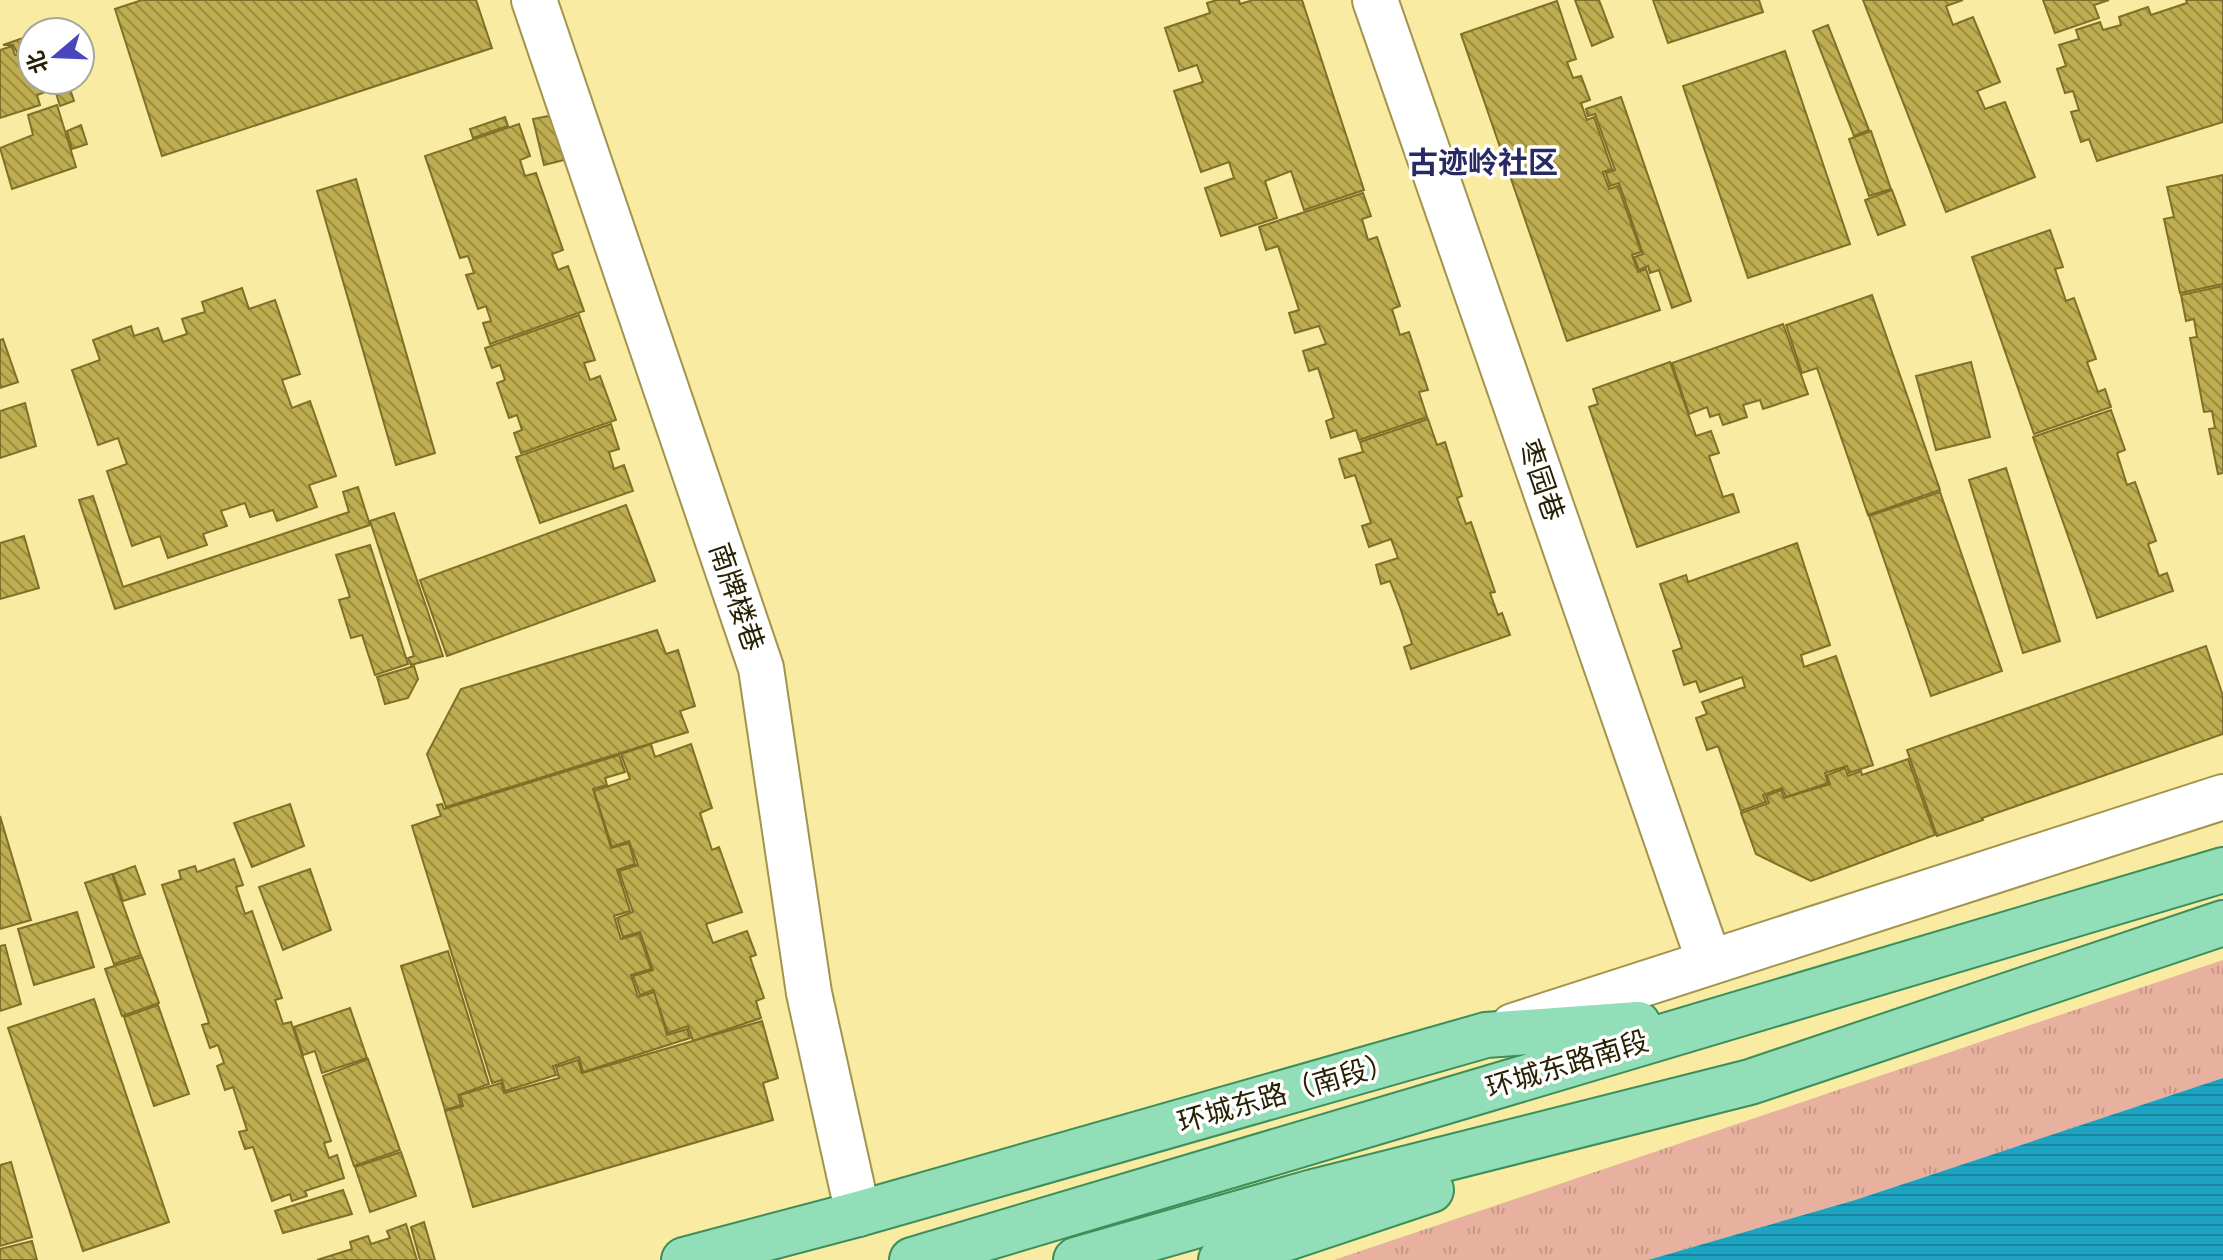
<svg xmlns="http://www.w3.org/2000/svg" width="2223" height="1260" font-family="Arial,'Noto Sans SC',sans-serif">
  <defs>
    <pattern id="grass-tufts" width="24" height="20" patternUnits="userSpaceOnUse" patternTransform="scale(2)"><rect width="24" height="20" fill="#e8b09e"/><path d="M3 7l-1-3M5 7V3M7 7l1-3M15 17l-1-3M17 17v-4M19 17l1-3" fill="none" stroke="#c79786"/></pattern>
    <pattern id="water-rules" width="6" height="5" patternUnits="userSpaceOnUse" patternTransform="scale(2)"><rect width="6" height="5" fill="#1ca3c1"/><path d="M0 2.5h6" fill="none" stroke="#19849b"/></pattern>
    <pattern id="building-back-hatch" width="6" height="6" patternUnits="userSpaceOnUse" patternTransform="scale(2)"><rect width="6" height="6" fill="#bead51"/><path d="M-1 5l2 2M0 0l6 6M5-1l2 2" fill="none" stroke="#9a8c41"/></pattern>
  </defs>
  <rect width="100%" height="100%" fill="#f9eba2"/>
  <!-- grass -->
  <path fill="url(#grass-tufts)" d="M2223,960V1078L1855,1200L1648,1260H1334Z"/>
  <!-- water -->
  <path fill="url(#water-rules)" d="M2223,1078V1260H1648L1855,1200Z"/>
  <!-- building -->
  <g fill="url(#building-back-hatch)" stroke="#7e7028" stroke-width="2">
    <path d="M142,0H476L492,48L162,156L115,9Z"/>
    <path d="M1217,0H1239L1240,4L1253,0H1302L1364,190L1304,210L1291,171L1265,181L1277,218L1221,236L1205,188L1234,178L1229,162L1201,172L1174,91L1203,82L1197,65L1179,71L1165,28L1210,13L1207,3Z"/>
    <path d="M1575,0H1599L1613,37L1592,46Z"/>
    <path d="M1653,0H1759L1763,12L1668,43Z"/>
    <path d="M1863,0H1963L1946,6L1953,25L1973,17L2000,82L1977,91L1985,109L2005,102L2035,177L1946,212Z"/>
    <path d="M2043,0H2109L2094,5L2099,18L2055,33Z"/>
    <path d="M2186,0H2223V122L2097,161L2089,139L2081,142L2071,112L2079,110L2073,91L2065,93L2057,69L2066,66L2059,45L2079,39L2076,30L2100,22L2103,30L2121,25L2119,17L2148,7L2151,15L2187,3Z"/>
    <path d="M1557,1L1576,59L1567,62L1573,78L1581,76L1590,100L1581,103L1587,120L1594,117L1612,169L1603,172L1609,189L1618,186L1641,252L1632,255L1638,272L1646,269L1660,310L1567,341L1461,34Z"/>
    <path d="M1828,25L1869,130L1854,136L1813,31Z"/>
    <path d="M32,35V47L17,52L13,45H3Z"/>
    <path d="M12,46L15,55L32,50V80H51L54,89L37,95L40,105L0,118V50Z"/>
    <path d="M1785,51L1850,244L1748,278L1683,86Z"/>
    <path d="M52,80H67L74,101L60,106Z"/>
    <path d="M1621,97L1691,301L1672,308L1659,270L1650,273L1648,266L1639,270L1634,257L1643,254L1619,183L1610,186L1606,173L1615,170L1595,114L1588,116L1586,109Z"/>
    <path d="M57,105L76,167L12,189L0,148L33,135L28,115Z"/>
    <path d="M554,115L564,160L544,165L533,119Z"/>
    <path d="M505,117L508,126L473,138L470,129Z"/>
    <path d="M519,124L530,156L520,160L525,176L536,173L563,250L552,254L558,270L568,266L584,311L490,344L483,323L491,321L486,306L478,309L466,275L474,273L468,256L460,258L425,156Z"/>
    <path d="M81,125L87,144L72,149L67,131Z"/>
    <path d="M1871,131L1891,189L1869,196L1849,139Z"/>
    <path d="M2223,175V284L2180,293L2164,219L2174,217L2167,187Z"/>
    <path d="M356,179L435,453L396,465L317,191Z"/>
    <path d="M1892,190L1905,225L1878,235L1865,200Z"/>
    <path d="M1363,193L1371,216L1362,219L1368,240L1377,237L1400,306L1392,309L1400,335L1409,332L1428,390L1419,392L1427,417L1359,440L1356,430L1331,438L1326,421L1334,418L1318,368L1309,371L1303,351L1326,344L1319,326L1295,333L1289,313L1299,310L1278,246L1266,250L1259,227Z"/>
    <path d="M2050,230L2063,267L2055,269L2066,301L2074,298L2096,359L2087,362L2098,392L2105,389L2111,407L2034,434L1972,257Z"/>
    <path d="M2223,286V473L2218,474L2209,429L2215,428L2212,411L2204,412L2190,338L2197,337L2194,319L2186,321L2181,295Z"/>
    <path d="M242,288L249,309L275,300L300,374L282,380L292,408L310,401L336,476L309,485L317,507L277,521L273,510L250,517L245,503L221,511L227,526L203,534L207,545L168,558L160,536L132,546L107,471L127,464L118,438L98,445L72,370L100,360L93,340L131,326L134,336L158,328L163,342L187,334L182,319L205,312L202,302Z"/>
    <path d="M1872,295L1940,490L1868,515L1817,368L1802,373L1786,325Z"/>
    <path d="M579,315L595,360L584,363L590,380L600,376L616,420L521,453L514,433L522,430L517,415L509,418L497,383L505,380L500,365L492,368L485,348Z"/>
    <path d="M1783,324L1808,394L1763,409L1760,400L1743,405L1747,417L1723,425L1719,414L1710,417L1707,407L1689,414L1672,363Z"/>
    <path d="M3,339L18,382L0,388V340Z"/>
    <path d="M1670,362L1696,436L1711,431L1719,453L1709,456L1723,497L1733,494L1739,512L1637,547L1589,407L1598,404L1593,389Z"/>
    <path d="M1971,362L1990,437L1936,450L1916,376Z"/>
    <path d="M25,403L36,446L0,458V411Z"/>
    <path d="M2111,410L2125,450L2117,453L2127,485L2135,482L2156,541L2148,544L2159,576L2167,573L2173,591L2097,618L2033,437Z"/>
    <path d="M1428,419L1437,445L1445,442L1462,496L1457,498L1466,524L1471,522L1495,592L1490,593L1498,615L1502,613L1510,635L1411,669L1404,647L1412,644L1401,610L1390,581L1381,584L1376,565L1398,558L1391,539L1369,547L1362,526L1371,523L1355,475L1345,478L1339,459L1363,452L1360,442Z"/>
    <path d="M611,424L619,449L609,452L614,469L624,465L633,491L540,523L516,457Z"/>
    <path d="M2006,468L2060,641L2023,653L1969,480Z"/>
    <path d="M358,487L370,525L115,609L79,500L93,496L123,587L349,512L343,492Z"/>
    <path d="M1940,492L2002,671L1931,696L1869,516Z"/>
    <path d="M626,505L655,581L447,656L420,580Z"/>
    <path d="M394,513L443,656L411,665L408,658L414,656L370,521Z"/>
    <path d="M24,536L39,588L0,599V543Z"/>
    <path d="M1797,543L1830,645L1801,655L1804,667L1836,656L1873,765L1849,773L1847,766L1825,773L1828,783L1786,797L1782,788L1763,795L1766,802L1741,811L1718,746L1707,750L1696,718L1707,714L1702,702L1745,687L1742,677L1700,692L1696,681L1684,685L1673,651L1682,648L1660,584L1686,575L1688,582Z"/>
    <path d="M370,545L408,664L375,675L362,635L351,638L339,600L350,597L336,555Z"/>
    <path d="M657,630L666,654L678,650L695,706L680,711L688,732L446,807L427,754L461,689Z"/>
    <path d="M2206,646L2223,696V734L1982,818L1983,820L1937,836L1907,750Z"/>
    <path d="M414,666L418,679L408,698L385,704L377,677Z"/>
    <path d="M651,744L655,757L691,744L712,808L700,813L712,850L719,847L742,912L706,924L713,943L747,931L756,955L750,957L764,998L756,1001L761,1018L693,1041L688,1026L668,1033L653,990L640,995L633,976L653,970L640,932L623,937L617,918L633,912L619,871L638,865L629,841L612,847L594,791L630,779L621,754Z"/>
    <path d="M619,755L625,772L605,778L607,785L593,789L611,848L629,843L635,864L617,870L630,911L614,916L621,939L639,934L651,969L631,975L638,997L654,992L667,1035L687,1029L690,1038L583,1072L579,1057L553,1066L556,1075L505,1091L502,1080L492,1083L412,826L441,816L437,805L442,804L444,809Z"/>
    <path d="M1908,759L1935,835L1811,881L1756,854L1741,813L1769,803L1766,796L1781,790L1784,798L1830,784L1827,775L1845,768L1848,776L1861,771L1862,775Z"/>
    <path d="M290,804L304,846L252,867L234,823Z"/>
    <path d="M0,816L31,920L0,929Z"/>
    <path d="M234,859L243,885L236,887L245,914L252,911L282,998L275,1000L283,1024L291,1022L331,1141L324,1143L329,1158L337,1155L344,1178L305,1191L307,1196L292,1201L290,1194L272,1201L253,1147L245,1149L239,1132L247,1130L233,1087L225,1090L217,1066L224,1063L218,1045L210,1048L202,1025L209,1023L162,885L181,879L179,871L195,866L197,872Z"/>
    <path d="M135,866L145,894L123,901L113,874Z"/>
    <path d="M310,869L331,930L283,950L259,887Z"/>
    <path d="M112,874L141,955L114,964L85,883Z"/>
    <path d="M77,912L94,967L34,985L18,929Z"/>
    <path d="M5,945L21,1004L0,1011V946Z"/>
    <path d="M448,951L489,1084L458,1095L461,1105L445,1110L401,966Z"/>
    <path d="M142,957L159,1003L122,1016L105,969Z"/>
    <path d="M94,999L169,1222L83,1251L8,1028Z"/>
    <path d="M158,1005L189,1094L154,1106L124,1017Z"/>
    <path d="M350,1008L367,1058L322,1073L315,1051L303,1055L294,1027Z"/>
    <path d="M762,1021L778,1078L763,1083L773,1120L473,1207L445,1111L463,1106L460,1095L501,1083L504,1093L559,1078L556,1067L578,1060L582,1073Z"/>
    <path d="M368,1059L400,1150L354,1166L323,1076Z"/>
    <path d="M401,1152L416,1196L370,1212L355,1167Z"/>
    <path d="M11,1162L32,1237L0,1246V1165Z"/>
    <path d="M343,1190L352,1214L283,1233L275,1211Z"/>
    <path d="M424,1222L435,1260H420L411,1227Z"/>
    <path d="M406,1224L417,1260H317L352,1249L350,1242L368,1236L371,1244L390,1238L387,1231Z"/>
    <path d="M32,1241L37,1260H0V1249Z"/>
  </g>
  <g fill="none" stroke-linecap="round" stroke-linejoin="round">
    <defs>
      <g id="minor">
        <path d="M534,0L761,668L809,993L858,1214"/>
        <path d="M1513,1026L2223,797"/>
      </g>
      <path id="tertiary" d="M1375,0L1709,961"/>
      <g id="primary">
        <path d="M684,1260L858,1214L1486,1035L1638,1024"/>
        <path d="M912,1260L2223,870"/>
        <path d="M1076,1260L1313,1192L1750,1082L2223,923"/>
        <path d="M1221,1260L1431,1190"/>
      </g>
    </defs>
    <!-- minor casing -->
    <use href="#minor" stroke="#a2944e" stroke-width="48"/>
    <!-- tertiary casing -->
    <use href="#tertiary" stroke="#a2944e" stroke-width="48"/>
    <!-- primary casing -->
    <use href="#primary" stroke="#3c8e5a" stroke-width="48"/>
    <!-- minor -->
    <use href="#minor" stroke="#fff" stroke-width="44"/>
    <!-- tertiary -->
    <use href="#tertiary" stroke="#fff" stroke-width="44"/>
    <!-- primary -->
    <use href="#primary" stroke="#91deb8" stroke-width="44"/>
  </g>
  <g text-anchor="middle" stroke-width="7" stroke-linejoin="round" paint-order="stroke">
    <!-- street labels -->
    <g font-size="28" fill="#272103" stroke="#fff">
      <text transform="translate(1542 480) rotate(71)" y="10">枣园巷</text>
      <text transform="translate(737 597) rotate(71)" y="10">南牌楼巷</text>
      <text transform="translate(1567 1064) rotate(-17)" y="10">环城东路南段</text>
      <text transform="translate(1286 1092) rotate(-16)" y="10">环城东路（南段）</text>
    </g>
    <!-- neighbourhood labels -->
    <g font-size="30" font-weight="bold" fill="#292a64" stroke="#fff">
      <text x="1483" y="173">古迹岭社区</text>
    </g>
  </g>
  <!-- north arrow -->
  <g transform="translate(56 56) rotate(251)"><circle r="38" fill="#ffffff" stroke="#a9a69a" stroke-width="2"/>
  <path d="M0-6L14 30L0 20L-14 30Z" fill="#4a46bc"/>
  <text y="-12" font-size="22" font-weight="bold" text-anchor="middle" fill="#272103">北</text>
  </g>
</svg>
